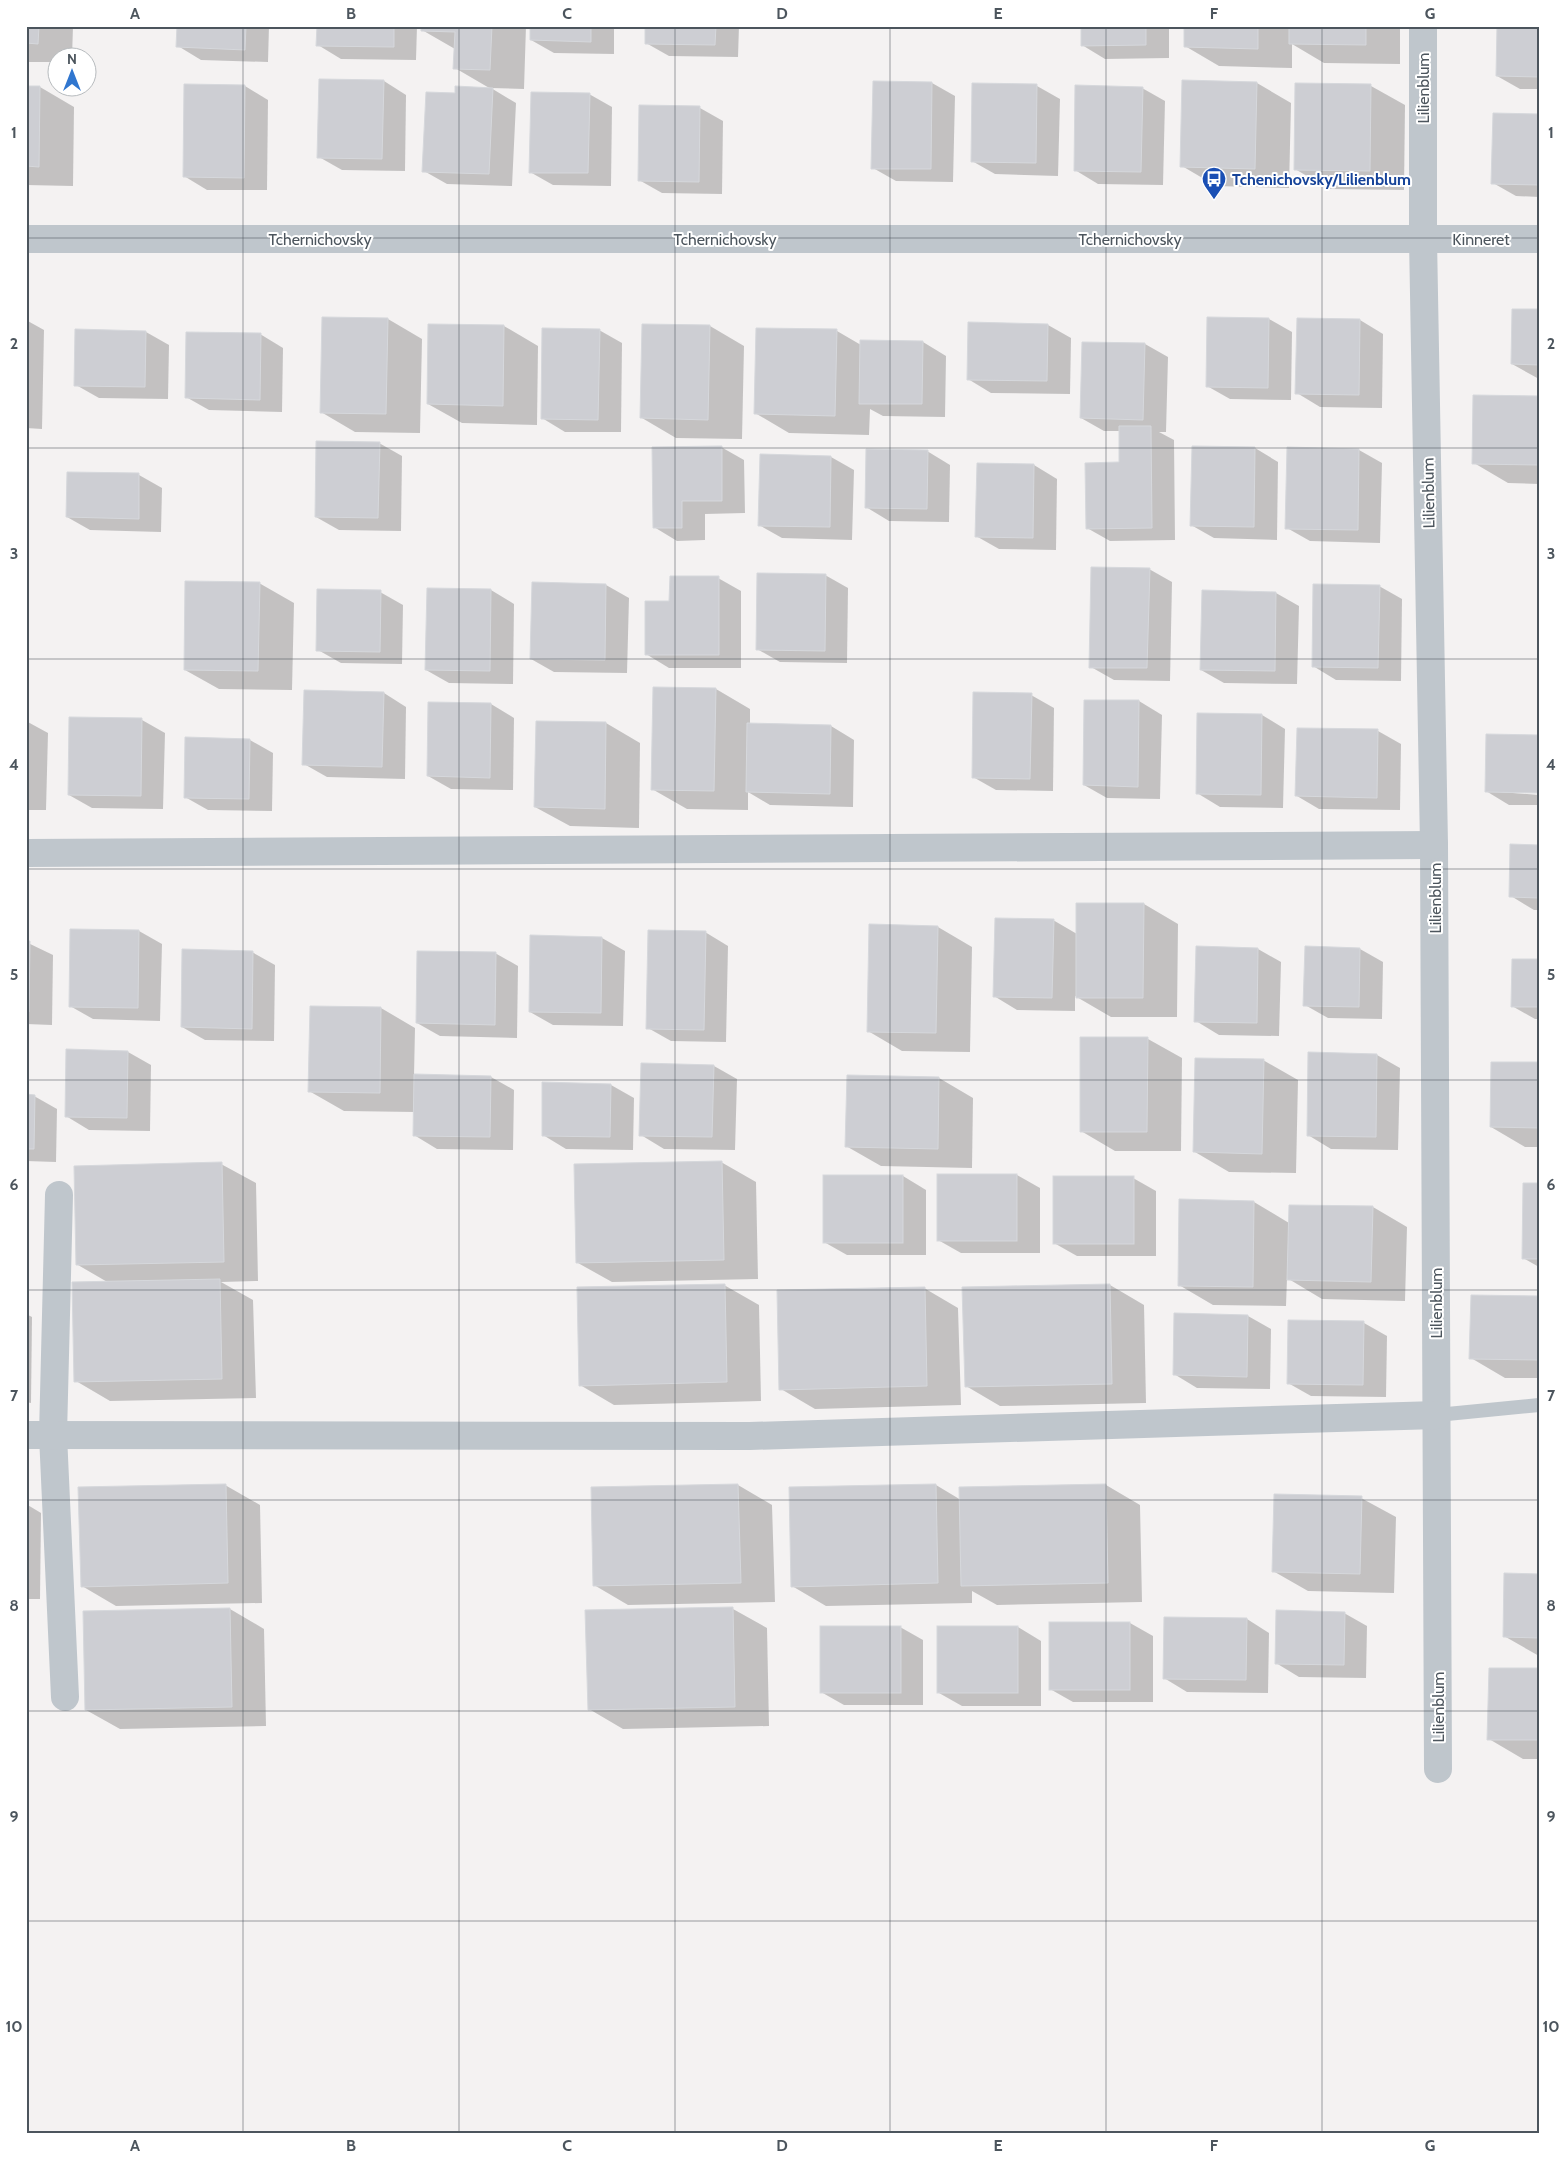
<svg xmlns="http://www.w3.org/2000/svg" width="1565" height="2159" font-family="Cabin,sans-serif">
  <rect width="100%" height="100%" fill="#f4f2f2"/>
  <!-- shadow -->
  <g fill="#0003">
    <path d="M26,26H73L72,58H58V62H26Z"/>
    <path d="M178,26H269L268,62L201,60L178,46Z"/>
    <path d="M318,26H417L416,60L341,59L318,45Z"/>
    <path d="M422,26H526L524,89L491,88L516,103L512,186L447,184L424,171L457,94L491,89L455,68V49L422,30Z"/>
    <path d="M532,26H614V54L554,53L531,40Z"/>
    <path d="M647,26H739L738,57L669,56L646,43Z"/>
    <path d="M1082,26H1169V58L1105,59L1082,45Z"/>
    <path d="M1185,26H1400V64L1324,63L1292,44V68L1219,66L1185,46Z"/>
    <path d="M1539,26V89H1520L1497,76Z"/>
    <path d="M384,81L406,95L405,171L342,170L319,157Z"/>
    <path d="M932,83L955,96L953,182L896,181L873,168Z"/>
    <path d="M1257,83L1291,103L1289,188L1216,186L1182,166Z"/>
    <path d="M1296,84L1371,86L1405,105L1404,190L1329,189L1295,169Z"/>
    <path d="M185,86H245L268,100L267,190H207L184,176Z"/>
    <path d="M1037,86L1060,99L1058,176L995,174L972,161Z"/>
    <path d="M26,87H40L74,107L73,186L26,185Z"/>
    <path d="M1142,88L1165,101L1163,185L1098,184L1075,170Z"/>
    <path d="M589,94L612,107L611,186L553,185L530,172Z"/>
    <path d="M700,108L723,121L722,194L662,193L639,180Z"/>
    <path d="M1539,115V197L1516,196L1493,183Z"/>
    <path d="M1539,310V379L1512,364Z"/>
    <path d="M323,318L388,319L422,339L420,433L355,432L321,412Z"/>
    <path d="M1269,319L1292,332L1291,400L1230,399L1207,386Z"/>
    <path d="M26,320L44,330L42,429L26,428Z"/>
    <path d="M1360,320L1383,334L1382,408L1320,407L1297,393Z"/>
    <path d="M429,325L504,326L538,346L537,425L462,423L428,404Z"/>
    <path d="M1048,325L1071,338L1070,394L991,393L968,379Z"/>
    <path d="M710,326L744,346L742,439L676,438L642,418Z"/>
    <path d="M599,330L622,343L621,432H565L542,418Z"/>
    <path d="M77,331L146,332L169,345L168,399L99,398L76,385Z"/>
    <path d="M837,331L861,345V342H923L946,356L945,417L883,416L870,409L869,435L789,433L755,413Z"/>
    <path d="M260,334L283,348L282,412L209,410L186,397Z"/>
    <path d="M1145,344L1168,357L1166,432H1159L1174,440L1175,540L1110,541L1087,528L1120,464V431H1104L1081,418Z"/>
    <path d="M1539,397V484L1508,483L1474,463Z"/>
    <path d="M379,443L402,456L401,531L339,530L316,517Z"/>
    <path d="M721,447L744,460L745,513L705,514V540L677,541L654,527Z"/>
    <path d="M1255,448L1278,462L1277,540L1214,538L1191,525Z"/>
    <path d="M1359,450L1382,463L1380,543L1310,541L1287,528Z"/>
    <path d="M927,451L950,465L949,522L889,521L866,507Z"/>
    <path d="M831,457L854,470L852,540L782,538L759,525Z"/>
    <path d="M1034,465L1057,479L1056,550L999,549L976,536Z"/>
    <path d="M139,475L162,488L161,532L90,530L67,517Z"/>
    <path d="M1149,569L1172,582L1170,681L1114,680L1091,667Z"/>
    <path d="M825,575L848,588L847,663L780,662L757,649Z"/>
    <path d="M718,578L741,591V668H669L646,654L670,602Z"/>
    <path d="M259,583L294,603L292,690L219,689L185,670Z"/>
    <path d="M606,585L629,598L627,673L554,672L531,659Z"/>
    <path d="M1379,586L1402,599L1401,681L1336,680L1313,666Z"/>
    <path d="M428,589L491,590L514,604L513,684L449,683L426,670Z"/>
    <path d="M380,592L403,605L402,664L341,663L318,650Z"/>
    <path d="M1276,593L1299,606L1297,684L1224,683L1201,670Z"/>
    <path d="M716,689L750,709V725L831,726L854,740L853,807L770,805L748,792V810L687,809L652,789Z"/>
    <path d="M384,693L406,707L405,779L327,777L304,764Z"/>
    <path d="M1031,695L1054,708L1053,791L996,790L973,777Z"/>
    <path d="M1139,701L1162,715L1160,799L1107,798L1084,785Z"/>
    <path d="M429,703L491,704L514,718L513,790L451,789L428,776Z"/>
    <path d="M1262,715L1285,729L1283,808L1220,807L1197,793Z"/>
    <path d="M70,718L142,720L165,733L163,809L92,808L69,795Z"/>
    <path d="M26,721L48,733L46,810H26Z"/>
    <path d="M606,723L640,743L639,828L570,826L535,807Z"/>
    <path d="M1378,731L1401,744L1400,810L1319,809L1297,796Z"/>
    <path d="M250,740L273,753L272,811L208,810L185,797Z"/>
    <path d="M1486,791L1539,795V805H1509Z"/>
    <path d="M1539,846V910H1534L1511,896Z"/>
    <path d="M1144,904L1178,924L1177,1017H1111L1075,996V1011L1017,1010L994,996L1053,920L1077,934Z"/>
    <path d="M870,926L938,927L972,947L970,1052L902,1051L868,1031Z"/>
    <path d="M139,931L162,944L160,1021L93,1019L70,1006Z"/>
    <path d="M705,932L728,946L726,1042L671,1041L648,1028Z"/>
    <path d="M602,938L625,951L623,1026L553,1025L530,1012Z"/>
    <path d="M26,942L53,955L52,1025L26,1024Z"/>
    <path d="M1258,949L1281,962L1279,1036L1219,1035L1196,1021Z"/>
    <path d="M1360,949L1383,962L1382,1019L1328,1018L1305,1005Z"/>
    <path d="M252,952L275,965L274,1041L205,1040L182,1027Z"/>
    <path d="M495,953L518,966L517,1038L440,1036L417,1023Z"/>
    <path d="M1539,961V1019H1535L1512,1006Z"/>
    <path d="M381,1008L415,1028L414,1076L491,1077L514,1090L513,1150L437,1149L414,1135L415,1112L344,1111L309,1091Z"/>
    <path d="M1148,1039L1182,1058L1181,1151H1115L1081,1131Z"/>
    <path d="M67,1051L128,1052L151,1065L150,1131L89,1130L66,1116Z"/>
    <path d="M1377,1055L1400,1068L1398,1150L1331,1149L1308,1135Z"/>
    <path d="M1263,1060L1298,1080L1296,1173L1229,1172L1195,1152Z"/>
    <path d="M1539,1063V1147H1525L1491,1127Z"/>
    <path d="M714,1066L737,1079L735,1150L664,1149L641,1135Z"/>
    <path d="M939,1078L973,1098L972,1168L881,1166L846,1146Z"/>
    <path d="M544,1084L611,1085L634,1098L633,1150L566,1149L543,1135Z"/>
    <path d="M26,1096H34L57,1109L56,1162L26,1161Z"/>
    <path d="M721,1162L756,1182L758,1279L612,1282L578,1263Z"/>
    <path d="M221,1164L256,1183L258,1281L221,1282L253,1300L256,1398L110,1401L76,1381L109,1283L78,1265Z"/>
    <path d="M1017,1175L1040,1188V1253H961L938,1240Z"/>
    <path d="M824,1176H903L926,1190V1255H847L824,1242Z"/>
    <path d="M1133,1178L1156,1191V1256H1077L1054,1243Z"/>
    <path d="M1539,1184V1267L1523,1258Z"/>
    <path d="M1254,1202L1289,1223L1373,1207L1407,1227L1405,1301L1322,1299L1287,1278L1286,1306L1213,1305L1179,1285Z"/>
    <path d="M724,1285L759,1305L761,1401L614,1405L580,1385Z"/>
    <path d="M1110,1285L1144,1305L1146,1403L1000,1406L966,1386Z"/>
    <path d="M924,1288L958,1308L961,1405L815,1409L781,1389Z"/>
    <path d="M1539,1297V1378H1505L1471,1358Z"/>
    <path d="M26,1314L32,1317L31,1403L26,1402Z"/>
    <path d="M1175,1315L1248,1316L1271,1329L1270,1389L1197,1388L1174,1374Z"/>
    <path d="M1364,1323L1387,1336L1386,1397L1311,1396L1288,1383Z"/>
    <path d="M225,1485L260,1505L262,1603L116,1606L82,1586Z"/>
    <path d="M738,1485L772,1505L775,1602L628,1605L594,1585Z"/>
    <path d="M936,1485L961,1500L1106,1485L1140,1505L1142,1602L997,1605L972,1591V1603L826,1606L792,1586Z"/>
    <path d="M1361,1498L1396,1517L1394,1593L1308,1591L1273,1571Z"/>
    <path d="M26,1504L41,1513L40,1599H26Z"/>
    <path d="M1539,1575V1656L1504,1636Z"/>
    <path d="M230,1609L264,1629L266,1726L120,1729L86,1710Z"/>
    <path d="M733,1609L767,1628L769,1726L623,1729L589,1709Z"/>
    <path d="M1344,1613L1367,1626L1366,1678L1299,1677L1276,1663Z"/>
    <path d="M1247,1619L1269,1633L1268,1693L1187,1692L1164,1678Z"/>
    <path d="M1130,1623L1153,1636V1702H1073L1050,1689Z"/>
    <path d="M900,1627L923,1640V1705H844L821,1692Z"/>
    <path d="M1018,1627L1041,1641V1706H962L939,1693Z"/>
    <path d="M1539,1670V1759H1523L1489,1739Z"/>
  </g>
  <!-- building -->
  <g fill="#cdced3" stroke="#d6d8dc">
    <path d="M26,26H39L38,44L26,43Z"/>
    <path d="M177,26H246L245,50L176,47Z"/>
    <path d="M317,26H394V47L316,46Z"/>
    <path d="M421,26H492L490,70L453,69L455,32L421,31Z"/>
    <path d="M530,26H591V42L530,40Z"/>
    <path d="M645,26H716L715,45L645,44Z"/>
    <path d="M1081,26H1146V45L1081,46Z"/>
    <path d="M1184,26H1258V49L1184,47Z"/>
    <path d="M1289,26H1366V45L1289,44Z"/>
    <path d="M1497,26H1539V77L1496,76Z"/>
    <path d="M319,79L384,80L382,159L317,158Z"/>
    <path d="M1182,80L1257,82L1255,169L1180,167Z"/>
    <path d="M873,81L932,82L931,169H871Z"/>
    <path d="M972,83L1037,84L1036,163L971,162Z"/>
    <path d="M1295,83L1371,84L1370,171L1294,170Z"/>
    <path d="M184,84L245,85L244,178L183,177Z"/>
    <path d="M1075,85L1143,87L1141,172L1074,171Z"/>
    <path d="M26,86H40L39,167L26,166Z"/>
    <path d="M455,86L493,88L489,174L422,172L426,92L455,93Z"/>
    <path d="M531,92L590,93L588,173H529Z"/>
    <path d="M639,105L700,106L699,182L638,181Z"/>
    <path d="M1493,113L1539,114V185L1491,184Z"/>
    <path d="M1512,309H1539V365L1511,364Z"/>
    <path d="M322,317L388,318L386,414L320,413Z"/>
    <path d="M1207,317L1269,318L1268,388L1206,387Z"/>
    <path d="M1297,318L1360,319L1359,395L1295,394Z"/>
    <path d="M968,322L1048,324L1047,381L967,380Z"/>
    <path d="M428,324L504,325L503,406L427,404Z"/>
    <path d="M642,324L710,325L708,420L640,418Z"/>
    <path d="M542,328L600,329L598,420L541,419Z"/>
    <path d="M756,328L837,329L835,416L754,414Z"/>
    <path d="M75,329L146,331L145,387L74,386Z"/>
    <path d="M186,332L261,333L260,400L185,398Z"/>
    <path d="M860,340L923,341L922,404H859Z"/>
    <path d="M1082,342L1145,343L1143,420L1080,418Z"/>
    <path d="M1473,395L1539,396V465L1472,464Z"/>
    <path d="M1119,426H1151L1152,528L1086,529L1085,463L1119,462Z"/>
    <path d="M316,441L380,442L378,518L315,517Z"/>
    <path d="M722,446V501H682V528H653L652,447Z"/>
    <path d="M1192,446L1255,447L1254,527L1190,526Z"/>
    <path d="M1287,447L1359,449L1358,530L1285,529Z"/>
    <path d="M866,449L928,450L927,509L865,508Z"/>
    <path d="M760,454L831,456L830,527L758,526Z"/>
    <path d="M977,463L1034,464L1033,538L975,537Z"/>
    <path d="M67,472L139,473V519L66,517Z"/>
    <path d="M1091,567L1150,568L1147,668H1089Z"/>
    <path d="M757,573L826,574L825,651L756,650Z"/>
    <path d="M670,576H719V655H645V601H669Z"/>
    <path d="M185,581L260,582L258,671L184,670Z"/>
    <path d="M532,582L606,584L605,660L530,659Z"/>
    <path d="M1313,584L1380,585L1378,668L1312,667Z"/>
    <path d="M427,588L491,589L490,671L425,670Z"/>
    <path d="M317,589L381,590L380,652L316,651Z"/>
    <path d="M1202,590L1276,592L1275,671L1200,670Z"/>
    <path d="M653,687L716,688L714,791L651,790Z"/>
    <path d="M304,690L384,692L382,767L302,765Z"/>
    <path d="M973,692L1032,693L1030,779L972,778Z"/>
    <path d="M1084,700H1139L1138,787L1083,785Z"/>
    <path d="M428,702L491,703L490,778L427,776Z"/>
    <path d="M1197,713L1262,714L1261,795L1196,794Z"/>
    <path d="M69,717L142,718L141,796L68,795Z"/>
    <path d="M536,721L606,722L605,809L534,807Z"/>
    <path d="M747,723L831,725L830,794L746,792Z"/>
    <path d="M1297,728L1378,729L1377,798L1295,796Z"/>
    <path d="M1486,734L1539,735V793L1485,792Z"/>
    <path d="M185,737L250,739L249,799L184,798Z"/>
    <path d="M1510,844L1539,845V898L1509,897Z"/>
    <path d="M1076,903H1144L1143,998H1076Z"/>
    <path d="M995,918L1054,919L1052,998L993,997Z"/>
    <path d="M869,924L938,926L936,1033L867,1032Z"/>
    <path d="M70,929L139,930L138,1008L69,1007Z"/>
    <path d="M648,930L706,931L704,1030L646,1029Z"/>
    <path d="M530,935L602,937L601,1013L529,1012Z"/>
    <path d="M26,941H30L29,1012H26Z"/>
    <path d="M1196,946L1258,948L1257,1023L1194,1022Z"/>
    <path d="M1305,946L1360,948L1359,1007L1303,1006Z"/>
    <path d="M182,949L253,951L252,1029L181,1027Z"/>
    <path d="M417,951L496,952L495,1025L416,1023Z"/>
    <path d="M1512,959H1539V1007H1511Z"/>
    <path d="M310,1006L381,1007L380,1093L308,1092Z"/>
    <path d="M1080,1037H1148L1147,1132H1080Z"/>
    <path d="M66,1049L128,1051L127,1118L65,1117Z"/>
    <path d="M1308,1052L1377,1054L1376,1137L1307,1136Z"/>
    <path d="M1195,1058L1264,1059L1262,1154L1193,1152Z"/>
    <path d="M1491,1062H1539V1128L1490,1127Z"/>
    <path d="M641,1063L714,1065L712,1137L639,1136Z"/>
    <path d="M414,1074L491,1076L490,1137L413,1136Z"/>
    <path d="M847,1075L939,1077L938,1149L845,1147Z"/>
    <path d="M542,1082L611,1084L610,1137L542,1136Z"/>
    <path d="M26,1094L35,1095L34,1149H26Z"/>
    <path d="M722,1161L724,1260L576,1263L574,1164Z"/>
    <path d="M222,1162L224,1262L76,1265L74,1166Z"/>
    <rect x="937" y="1174" width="80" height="67"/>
    <rect x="823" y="1175" width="80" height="68"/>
    <rect x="1053" y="1176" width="81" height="68"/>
    <path d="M1523,1183H1539V1259H1522Z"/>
    <path d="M1179,1199L1254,1201L1253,1287L1178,1286Z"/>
    <path d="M1289,1205L1373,1206L1371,1282L1287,1280Z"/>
    <path d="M220,1279L222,1379L74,1382L72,1282Z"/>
    <path d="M725,1284L727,1382L579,1386L577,1287Z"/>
    <path d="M1110,1284L1112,1384L965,1387L962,1287Z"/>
    <path d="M925,1287L927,1386L779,1390L777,1290Z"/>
    <path d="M1471,1295L1539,1296V1360L1469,1359Z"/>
    <path d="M1174,1313L1248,1315L1247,1377L1173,1375Z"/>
    <path d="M1288,1320L1364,1321L1363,1385L1287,1384Z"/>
    <path d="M226,1484L228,1583L81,1587L78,1487Z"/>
    <path d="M738,1484L741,1583L593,1586L591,1487Z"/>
    <path d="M936,1484L938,1583L791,1587L789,1487Z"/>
    <path d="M1106,1484L1108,1583L961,1586L959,1487Z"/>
    <path d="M1274,1494L1362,1496L1360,1574L1272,1572Z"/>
    <path d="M1504,1573L1539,1574V1638L1503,1637Z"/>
    <path d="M733,1607L735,1707L588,1710L585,1610Z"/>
    <path d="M230,1608L232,1707L85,1710L83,1611Z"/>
    <path d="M1276,1610L1345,1612L1344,1665L1275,1664Z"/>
    <path d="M1164,1617L1247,1618L1246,1680L1163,1679Z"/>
    <rect x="1049" y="1622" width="81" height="68"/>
    <rect x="820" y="1626" width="81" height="67"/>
    <rect x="937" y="1626" width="81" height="67"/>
    <path d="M1489,1668H1539V1740H1487Z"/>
  </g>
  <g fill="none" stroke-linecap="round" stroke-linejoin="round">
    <!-- service -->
    <path stroke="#bfc6cc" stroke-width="14" d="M1437,1415L1539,1405"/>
    <!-- minor -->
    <g stroke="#bfc6cc" stroke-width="28">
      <path d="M1423,239L1434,845L1438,1769"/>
      <path d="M26,853L1434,845"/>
      <path d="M59,1195L53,1435L65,1697"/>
      <path d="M26,1435L750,1436L1437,1415"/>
    </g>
    <!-- tertiary -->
    <g stroke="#bfc6cc" stroke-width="28">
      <path d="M1423,26V239"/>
      <path d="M26,239H1539"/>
    </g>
  </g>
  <!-- grid -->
  <path fill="none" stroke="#4c555d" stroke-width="1" stroke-opacity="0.55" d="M243,26V2133M459,26V2133M675,26V2133M890,26V2133M1106,26V2133M1322,26V2133M26,238H1539M26,448H1539M26,659H1539M26,869H1539M26,1080H1539M26,1290H1539M26,1500H1539M26,1711H1539M26,1921H1539"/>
  <!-- icons -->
  <defs>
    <symbol id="bus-pin" viewBox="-11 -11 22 30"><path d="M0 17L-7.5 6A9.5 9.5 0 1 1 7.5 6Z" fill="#1a4fb4" stroke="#fff"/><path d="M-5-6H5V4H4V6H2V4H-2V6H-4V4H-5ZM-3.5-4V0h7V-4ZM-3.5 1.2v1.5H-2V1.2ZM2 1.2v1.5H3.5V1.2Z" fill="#fff"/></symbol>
  </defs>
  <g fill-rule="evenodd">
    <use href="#bus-pin" x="1200" y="165" width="28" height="38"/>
  </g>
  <g text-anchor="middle" stroke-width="4" stroke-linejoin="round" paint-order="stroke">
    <!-- street labels -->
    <g font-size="16" fill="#4c555d" stroke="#fff">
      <text transform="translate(1423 88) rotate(-90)" y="6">Lilienblum</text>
      <text x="320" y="245">Tchernichovsky</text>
      <text x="725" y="245">Tchernichovsky</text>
      <text x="1130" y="245">Tchernichovsky</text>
      <text x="1481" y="245">Kinneret</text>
      <text transform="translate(1428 493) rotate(-91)" y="6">Lilienblum</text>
      <text transform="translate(1435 898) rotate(-90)" y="6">Lilienblum</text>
      <text transform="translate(1436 1303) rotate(-90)" y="6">Lilienblum</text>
      <text transform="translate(1438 1707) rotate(-90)" y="6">Lilienblum</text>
    </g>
    <!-- transit labels -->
    <g font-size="16" font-weight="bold" fill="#164399" stroke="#fff" text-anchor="start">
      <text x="1232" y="185">Tchenichovsky/Lilienblum</text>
    </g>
  </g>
  <!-- border -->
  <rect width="1565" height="2159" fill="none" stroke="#ffffff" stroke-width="55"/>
  <!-- north arrow -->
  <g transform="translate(72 72)"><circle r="24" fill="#ffffff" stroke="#b7bbbe"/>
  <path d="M0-4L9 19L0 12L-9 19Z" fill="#3076cf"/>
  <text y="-8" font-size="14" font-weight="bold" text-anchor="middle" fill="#4c555d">N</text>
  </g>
  <rect x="28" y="28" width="1510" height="2104" fill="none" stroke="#4c555d" stroke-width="2"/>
  <g font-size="16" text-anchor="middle" font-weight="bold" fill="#4c555d">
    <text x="135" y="19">A</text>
    <text x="351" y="19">B</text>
    <text x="567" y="19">C</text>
    <text x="782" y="19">D</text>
    <text x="998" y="19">E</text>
    <text x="1214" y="19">F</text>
    <text x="1430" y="19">G</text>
    <text x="14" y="138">1</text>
    <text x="1551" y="138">1</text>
    <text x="14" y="349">2</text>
    <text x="1551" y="349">2</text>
    <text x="14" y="559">3</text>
    <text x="1551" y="559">3</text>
    <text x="14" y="770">4</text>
    <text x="1551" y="770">4</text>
    <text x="14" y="980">5</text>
    <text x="1551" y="980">5</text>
    <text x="14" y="1190">6</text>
    <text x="1551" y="1190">6</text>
    <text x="14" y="1401">7</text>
    <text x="1551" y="1401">7</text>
    <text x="14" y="1611">8</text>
    <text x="1551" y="1611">8</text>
    <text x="14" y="1822">9</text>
    <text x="1551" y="1822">9</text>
    <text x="14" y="2032">10</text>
    <text x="1551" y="2032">10</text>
    <text x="135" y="2151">A</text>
    <text x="351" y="2151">B</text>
    <text x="567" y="2151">C</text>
    <text x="782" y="2151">D</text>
    <text x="998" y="2151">E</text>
    <text x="1214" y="2151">F</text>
    <text x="1430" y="2151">G</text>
  </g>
</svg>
